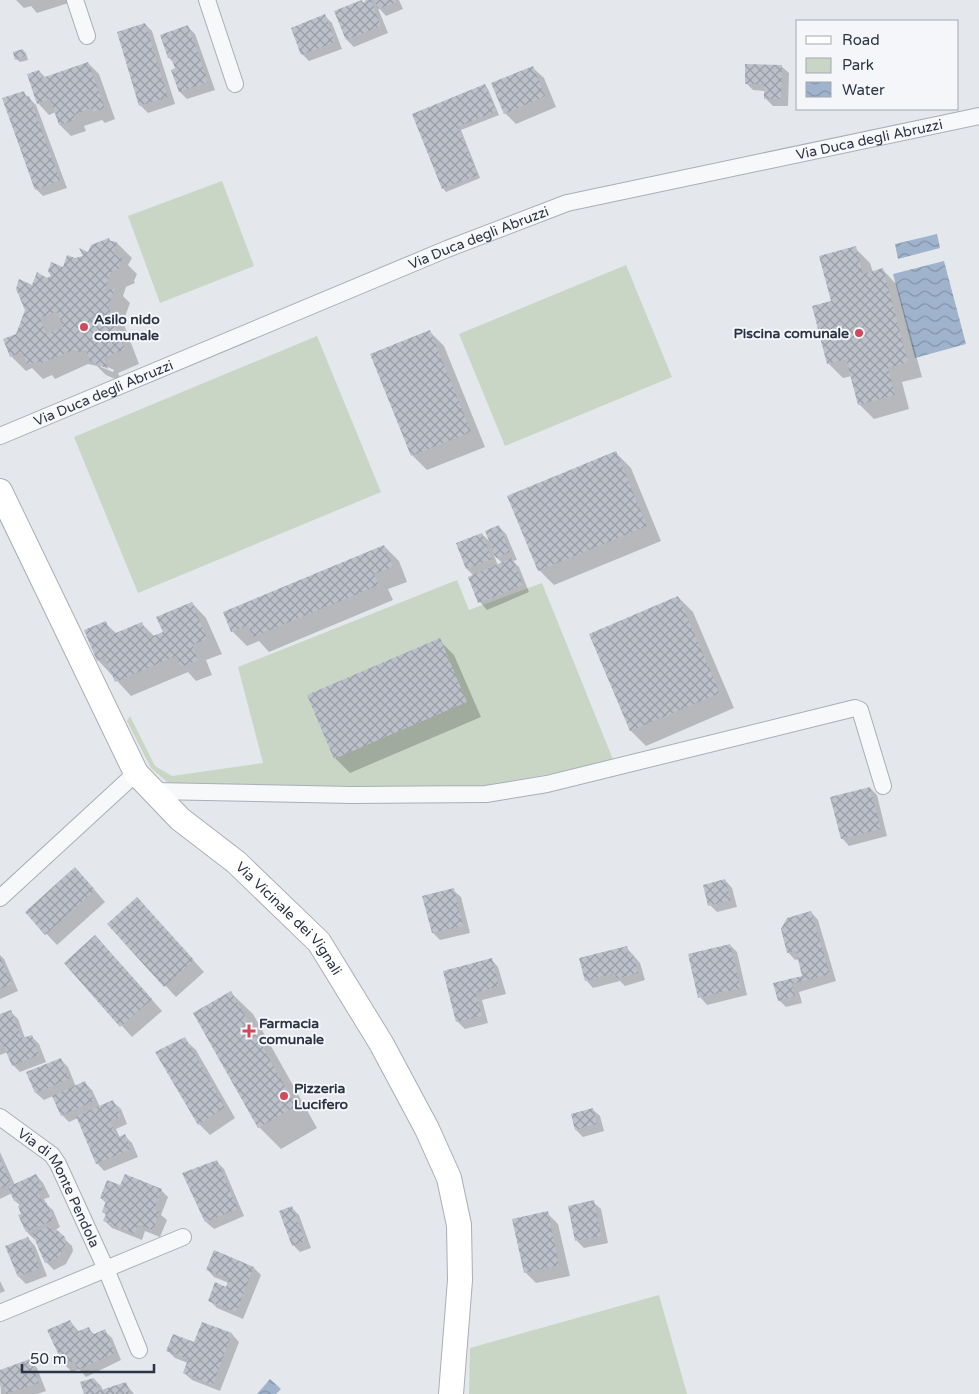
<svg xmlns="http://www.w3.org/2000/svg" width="979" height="1394" font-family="'Varela Round',sans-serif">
  <defs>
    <pattern id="water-waves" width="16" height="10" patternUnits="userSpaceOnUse" patternTransform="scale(1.25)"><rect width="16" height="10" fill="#9fb4cc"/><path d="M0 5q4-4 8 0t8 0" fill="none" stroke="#8293a7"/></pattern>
    <pattern id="building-cross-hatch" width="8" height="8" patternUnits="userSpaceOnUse" patternTransform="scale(1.25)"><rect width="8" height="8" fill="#bbc0ca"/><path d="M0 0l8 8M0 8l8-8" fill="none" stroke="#989da6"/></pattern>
  </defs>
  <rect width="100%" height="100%" fill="#e4e7ec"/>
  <!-- green -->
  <g fill="#c9d6c5">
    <path d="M222,181L254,266L160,303L128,216Z"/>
    <path d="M626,265L672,377L505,446L459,334Z"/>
    <path d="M317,336L381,492L138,593L74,437Z"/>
    <path d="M457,580L469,610L542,583L614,762L475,788H174L151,768L127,721L130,716L155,766L172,776L263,763L238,667Z"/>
    <path d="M659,1295L687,1394H469L470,1348Z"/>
  </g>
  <!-- water -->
  <g fill="url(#water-waves)">
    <path d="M937,234L940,248L898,259L895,244Z"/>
    <path d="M944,261L966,344L915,358L893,274Z"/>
    <path d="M270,1379L281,1389L276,1394H257Z"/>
  </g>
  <!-- shadow -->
  <g fill="#0003" fill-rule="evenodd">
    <path d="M16,0H78L37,13L31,6L24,8Z"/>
    <path d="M368,0H399L403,9L386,16L377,6L388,33L354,47L347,40L364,4Z"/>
    <path d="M325,16L332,23L342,49L309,61L302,54Z"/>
    <path d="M145,24L152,31L175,104L148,113L140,105Z"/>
    <path d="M188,27L195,34L215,90L187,99L180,92L172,71L177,69L175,64L169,58L161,36Z"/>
    <path d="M22,50L26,53L28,60L20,62L16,59Z"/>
    <path d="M88,63L99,74L115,119L105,123L102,120L84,126L86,131L71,136L60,125L56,112L49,115L38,103L39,71L46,78Z"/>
    <path d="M781,66L789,73L788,106H773L765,98V91L753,90L746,83Z"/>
    <path d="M532,67L544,78L556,107L516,124L505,113Z"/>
    <path d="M485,85L488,89L499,115L461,130L480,178L446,192L443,188L413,114Z"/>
    <path d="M23,92L36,105L67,188L43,196L36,189Z"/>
    <path d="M109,240L117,243L132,258L128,265L137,274L134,281L135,283L126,287L123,296L130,303L123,322L139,364L118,373L122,382L106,375L97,366L88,364L55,379L52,375L43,379L32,368L26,371L11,356L33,286L64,269L74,260L85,257ZM101,364L114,370L113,372L101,367Z"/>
    <path d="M855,248L870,263L873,272L883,270L897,285L922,377L902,382L909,409L874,419L859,404L852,376L843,378L828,363L833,302Z"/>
    <path d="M429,331L444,346L485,447L427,470L413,456L372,355Z"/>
    <path d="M616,453L631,468L661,541L554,585L539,570Z"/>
    <path d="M499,527L506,534L517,560L513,561L519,567L529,592L487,610L480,602L469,577L474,576L467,569L482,534L491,543ZM494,555L503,564L498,566Z"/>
    <path d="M384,546L399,561L407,582L388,589L393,600L269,652L259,641L247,646L232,631Z"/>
    <path d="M678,597L693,612L734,708L646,746L631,731L590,635Z"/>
    <path d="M192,603L206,618L222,654L206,660L212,675L196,681L188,672L131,696L98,660L105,623L117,634L142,624L155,637L165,633Z"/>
    <path d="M439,640L454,655L481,717L350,773L335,758Z"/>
    <path d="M870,788L877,795L887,836L849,846L842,838Z"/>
    <path d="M86,880L105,902L57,945L27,913Z"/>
    <path d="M725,880L732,888L737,907L717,912L710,905Z"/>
    <path d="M453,890L461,897L470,933L440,940L433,933L424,897Z"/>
    <path d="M148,910L204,972L176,997L108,924Z"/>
    <path d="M811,912L818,920L836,981L799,992L802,1003L786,1007L779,1000L775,984L804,976L799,959L795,960L788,952Z"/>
    <path d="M730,945L737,952L747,995L707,1005L700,997Z"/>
    <path d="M626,947L640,963L645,980L625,986L620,981L593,988L586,980Z"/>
    <path d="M106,948L162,1011L132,1037L65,963Z"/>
    <path d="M0,955L4,959L18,991L0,999Z"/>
    <path d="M491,959L498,967L506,994L482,1000L488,1023L465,1029L458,1022Z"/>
    <path d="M231,993L253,1014L317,1128L281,1149L259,1127Z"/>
    <path d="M11,1012L18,1019L25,1038L31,1036L39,1044L46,1062L20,1072L13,1065L8,1052L0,1055V1016Z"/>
    <path d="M184,1039L196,1050L235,1118L210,1135L199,1124Z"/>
    <path d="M60,1059L68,1067L76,1087L85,1083L92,1090L100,1107L113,1102L121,1109L127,1124L116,1129L120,1138L125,1136L132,1143L138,1157L104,1171L97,1163L78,1118L69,1122L62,1115L53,1096L44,1100L36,1093L28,1073Z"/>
    <path d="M592,1109L600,1116L604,1131L583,1137L576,1130Z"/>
    <path d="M0,1152L15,1185L36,1175L43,1183L50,1197L44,1199L47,1205L53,1210L60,1227L55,1230L72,1246L73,1251L66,1264L54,1270L46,1262L36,1238L34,1239L27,1232L21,1206L15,1201L12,1193L0,1199Z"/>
    <path d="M216,1161L224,1169L244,1216L214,1229L206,1222L184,1174Z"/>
    <path d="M121,1187L161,1190L168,1197L161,1215L167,1220L160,1237L145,1231L142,1240L112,1228L105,1221L107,1216L103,1212L107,1204L101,1198Z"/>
    <path d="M593,1202L601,1209L608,1243L584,1248L577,1241Z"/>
    <path d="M292,1208L299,1215L311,1248L300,1252L293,1245Z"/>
    <path d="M547,1213L558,1224L570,1276L536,1283L525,1272Z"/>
    <path d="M28,1238L35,1246L47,1276L26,1284L19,1277L7,1247Z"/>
    <path d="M254,1268L261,1275L243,1319L217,1308L209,1300L226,1288L229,1283L214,1277L207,1269Z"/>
    <path d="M0,1281L5,1291L0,1293Z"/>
    <path d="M70,1321L79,1332L88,1328L95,1335L104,1331L112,1338L121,1360L86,1377L79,1369L72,1372L65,1365Z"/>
    <path d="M202,1323L232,1334L239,1342L220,1391L192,1380L184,1373L188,1363L175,1358L168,1351L195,1343Z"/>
    <path d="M30,1360L37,1368L46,1391L37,1394H1L0,1371Z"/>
    <path d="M94,1379L101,1386L103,1391L126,1384L134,1394H85Z"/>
  </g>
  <!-- building -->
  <g fill="url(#building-cross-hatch)" fill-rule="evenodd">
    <path d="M362,0L363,3L366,0H371L381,26L346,40L334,11Z"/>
    <path d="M374,0H396V2L378,9Z"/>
    <path d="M325,14L335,42L301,55L291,28Z"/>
    <path d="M145,23L168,97L139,106L117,32Z"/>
    <path d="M188,25L208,82L179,92L171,70L175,68L171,57L168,58L160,35Z"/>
    <path d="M23,49L25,56L15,60L13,52Z"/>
    <path d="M88,62L105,108L93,112L91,108L74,115L75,120L59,125L50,99L37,104L27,74L39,70L42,78Z"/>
    <path d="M745,64L782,65L781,99H764V84H745Z"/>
    <path d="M533,66L545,96L504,114L491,83Z"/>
    <path d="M485,84L496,111L458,127L478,175L442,189L412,114Z"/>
    <path d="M24,91L26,97L29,96L60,180L35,190L2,98Z"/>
    <path d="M109,238L110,241L117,242L114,250L115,255L123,258L119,265L121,268L111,272L104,292L116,287L108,306L125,349L104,358L108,369L90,361L86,350L79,352L73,350L39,364L38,361L27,365L22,352L10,357L3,339L16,334L25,310L16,289L19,279L32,285L37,272L47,278L51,276L48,271L51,262L63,267L67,255L75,258L83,256L79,248L88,252L91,245ZM57,311L63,328L46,334L40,318Z"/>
    <path d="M856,246L863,274L883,268L908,362L888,368L895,395L858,405L846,359L827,364L812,306L831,301L819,256Z"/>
    <path d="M430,330L471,432L411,456L370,354Z"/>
    <path d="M616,451L647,526L538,571L507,496Z"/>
    <path d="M499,525L510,552L496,558L485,531Z"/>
    <path d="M482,533L492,559L466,569L456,543Z"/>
    <path d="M384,545L393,567L374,574L379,585L253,637L248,625L231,632L223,612Z"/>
    <path d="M512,558L523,585L478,603L468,577Z"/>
    <path d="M678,596L720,693L630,731L589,634Z"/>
    <path d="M192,602L207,639L192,645L198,660L181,667L176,656L115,682L105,657L97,661L84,630L106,621L111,635L142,622L148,638L163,632L156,617Z"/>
    <path d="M440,638L467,702L334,759L307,695Z"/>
    <path d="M870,787L881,829L841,839L830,797Z"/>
    <path d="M75,867L95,890L45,935L25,912Z"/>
    <path d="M725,879L731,900L708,906L703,885Z"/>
    <path d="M454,888L463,926L432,933L422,896Z"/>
    <path d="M137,897L194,960L164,987L107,924Z"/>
    <path d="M811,911L830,974L792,984L795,996L778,1001L773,983L802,976L796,951L787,953L781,929L787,918Z"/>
    <path d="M95,935L152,999L120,1027L64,963Z"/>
    <path d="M730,944L741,988L698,998L688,954Z"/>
    <path d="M627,946L629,955L633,954L638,973L616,979L615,973L585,981L579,958Z"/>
    <path d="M0,957L12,984L0,989Z"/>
    <path d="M492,958L499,986L476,993L482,1016L456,1022L443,971Z"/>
    <path d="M231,991L296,1106L258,1128L193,1013Z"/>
    <path d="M11,1010L22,1038L32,1035L39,1055L12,1066L3,1044L0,1046V1014Z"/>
    <path d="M185,1037L225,1107L198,1125L155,1052Z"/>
    <path d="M61,1058L69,1079L35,1093L26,1072Z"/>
    <path d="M85,1081L94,1101L61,1116L52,1096Z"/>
    <path d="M113,1100L121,1117L110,1121L117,1138L125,1134L131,1149L96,1164L76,1116Z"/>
    <path d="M593,1108L597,1124L575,1130L571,1114Z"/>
    <path d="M0,1159L11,1183L0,1189Z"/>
    <path d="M217,1160L238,1209L205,1222L182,1173Z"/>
    <path d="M36,1174L43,1189L38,1192L43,1203L46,1202L54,1220L26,1232L18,1215L21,1214L18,1206L21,1204L19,1199L14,1201L8,1187Z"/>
    <path d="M125,1174L162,1189L154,1209L160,1211L153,1230L138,1225L135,1234L103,1221L106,1214L102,1212L106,1201L100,1198L107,1180L120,1185Z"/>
    <path d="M594,1200L601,1236L575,1241L568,1206Z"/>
    <path d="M292,1206L305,1241L292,1246L279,1211Z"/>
    <path d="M548,1211L559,1265L524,1273L512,1219Z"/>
    <path d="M50,1226L52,1231L56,1229L65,1237L66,1243L59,1257L45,1263L32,1233Z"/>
    <path d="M28,1237L40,1268L18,1277L5,1246Z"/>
    <path d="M214,1250L254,1267L236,1312L208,1301L215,1282L226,1287L229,1279L206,1270Z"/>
    <path d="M70,1320L76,1332L89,1327L92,1335L105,1329L115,1353L78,1370L74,1361L64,1366L47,1330Z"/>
    <path d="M202,1322L232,1333L213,1385L183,1373L188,1359L166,1351L173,1334L194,1342Z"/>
    <path d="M30,1359L39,1383L6,1394L3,1385L0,1386V1370Z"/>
    <path d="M94,1378L98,1391L126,1382L130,1394H84L80,1382Z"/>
  </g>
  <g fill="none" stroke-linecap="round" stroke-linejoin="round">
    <defs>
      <g id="street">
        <path d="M75,0L87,36"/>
        <path d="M207,0L235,84"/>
        <path id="s1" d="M0,436L447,249L567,203L979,116"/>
        <path d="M154,791L352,795L486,794L547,784L855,708L860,710L883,786"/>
        <path d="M0,898L136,773"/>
        <path id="s2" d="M0,1117L52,1155L58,1164L106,1269L139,1350"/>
        <path d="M0,1313L183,1237"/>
      </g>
      <g id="secondary">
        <path id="s3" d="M0,491L136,773L180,819L236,862L319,942L381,1043L427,1129L449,1178L459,1225L460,1280L451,1394"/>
      </g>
    </defs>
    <!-- street casing -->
    <use href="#street" stroke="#a9aeb7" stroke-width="18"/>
    <!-- secondary casing -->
    <use href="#secondary" stroke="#a9aeb7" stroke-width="26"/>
    <!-- street -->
    <use href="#street" stroke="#f7f8fa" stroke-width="16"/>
    <!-- secondary -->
    <use href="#secondary" stroke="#fff" stroke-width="24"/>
  </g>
  <!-- markers -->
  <g fill="#d1495b" stroke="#f4f6f9" stroke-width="2">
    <circle cx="84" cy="327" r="5"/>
    <circle cx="859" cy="333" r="5"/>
    <path d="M246.5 1023.5h5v5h5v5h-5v5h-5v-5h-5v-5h5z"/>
    <circle cx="284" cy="1096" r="5"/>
  </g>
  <g text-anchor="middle" stroke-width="4" stroke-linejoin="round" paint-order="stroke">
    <!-- street labels -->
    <g font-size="14" fill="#2b3445" stroke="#f4f6f9">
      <text dy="5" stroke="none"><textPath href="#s1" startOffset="922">Via Duca degli Abruzzi</textPath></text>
      <text dy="5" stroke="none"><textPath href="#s1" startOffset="518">Via Duca degli Abruzzi</textPath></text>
      <text dy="5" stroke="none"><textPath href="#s1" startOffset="112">Via Duca degli Abruzzi</textPath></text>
      <text dy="5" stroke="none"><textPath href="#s3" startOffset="525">Via Vicinale dei Vignali</textPath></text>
      <text dy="5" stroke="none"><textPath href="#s2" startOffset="95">Via di Monte Pendola</textPath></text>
    </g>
    <!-- poi labels -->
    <g font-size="14" font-weight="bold" fill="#2b3445" stroke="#f4f6f9" text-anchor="start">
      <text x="94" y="324">Asilo nido<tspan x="94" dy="16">comunale</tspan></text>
      <text x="849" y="338" text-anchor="end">Piscina comunale</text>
      <text x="259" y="1028">Farmacia<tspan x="259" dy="16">comunale</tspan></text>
      <text x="294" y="1093">Pizzeria<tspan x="294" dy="16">Lucifero</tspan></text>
    </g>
  </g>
  <!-- legend -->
  <rect x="796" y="20" width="162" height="90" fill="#f4f6f9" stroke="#a4a8b1"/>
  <rect x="806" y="36" width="25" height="8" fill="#ffffff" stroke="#a4a8b1"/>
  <text x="842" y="45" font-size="15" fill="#2b3445">Road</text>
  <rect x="806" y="58" width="25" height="15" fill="#c9d6c5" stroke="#a4a8b1"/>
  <text x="842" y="70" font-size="15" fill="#2b3445">Park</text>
  <rect x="806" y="82" width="25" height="15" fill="url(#water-waves)" stroke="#a4a8b1"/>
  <text x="842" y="95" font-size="15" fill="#2b3445">Water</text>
  <!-- scale -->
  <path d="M22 1364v8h132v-8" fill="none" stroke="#2b3445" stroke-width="2.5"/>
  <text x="30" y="1364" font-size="15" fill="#2b3445" stroke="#f4f6f9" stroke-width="4" paint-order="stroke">50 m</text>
</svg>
